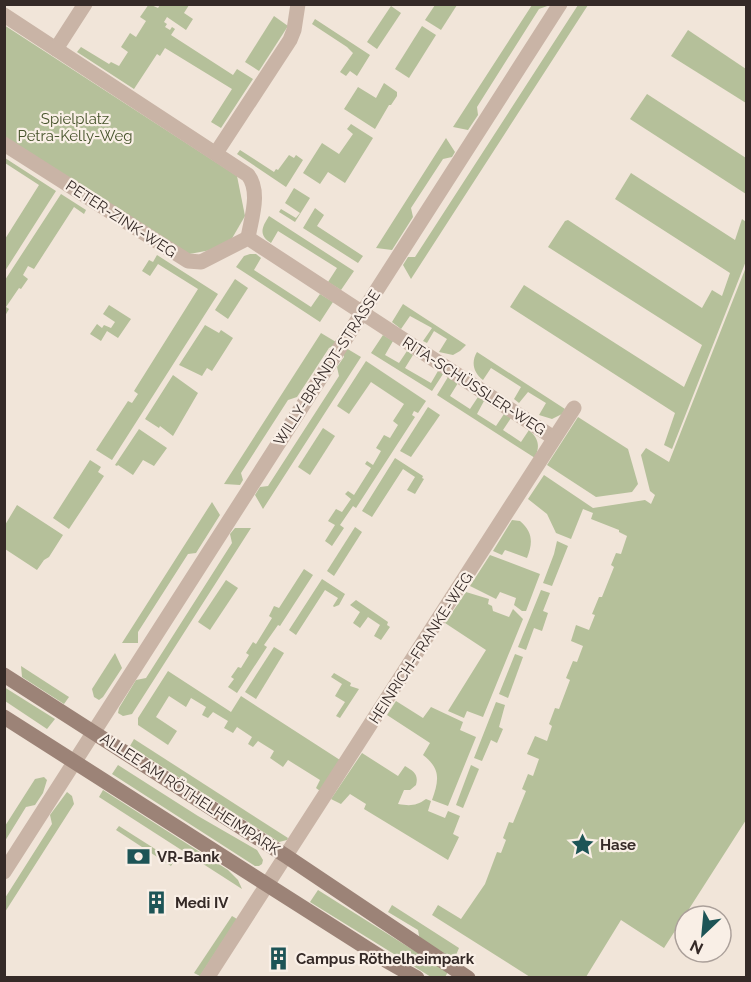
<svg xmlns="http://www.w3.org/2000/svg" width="751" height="982" font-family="Raleway,sans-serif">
  <rect width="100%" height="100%" fill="#f1e5d9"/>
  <!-- green -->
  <g fill="#b5c09a">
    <path d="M149,4L158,8L160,5H189L184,13L193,19L186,30L167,17L164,22L167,24L165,27L170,30L172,27L175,29L171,35L233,75L237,69L253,79L221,128L211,122L232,89L165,48L160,56L157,54L134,89L77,52L81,47L109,64L111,62L119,66L128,52L121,47L130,33L136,37L146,21L140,17Z"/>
    <path d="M435,5H457L441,30L425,20Z"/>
    <path d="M532,5H550L539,9L477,107L478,115L468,130L453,127Z"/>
    <path d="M578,5H588L411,279L403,265L408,257H415Z"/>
    <path d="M391,6L401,13L377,49L367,42Z"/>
    <path d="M274,16L288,26L259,71L245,62Z"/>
    <path d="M315,19L370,55L357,76L350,71L346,76L340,72L353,53L347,47L312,24Z"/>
    <path d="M4,25L237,176L245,216L227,247L184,255L5,139Z"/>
    <path d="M422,26L436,35L409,78L395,69Z"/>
    <path d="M688,30L746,69V103L671,56Z"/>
    <path d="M384,83L397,92V96L391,105H389L375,129L344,109L358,87L376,98Z"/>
    <path d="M647,94L746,158V194L630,119Z"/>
    <path d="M351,124L373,138L345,183L328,172L320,184L303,173L322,143L339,154L353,134L347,129Z"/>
    <path d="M446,138L455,152L452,157L443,159L411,208L413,217L392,250L376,248Z"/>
    <path d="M240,150L274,172L276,169L278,170L289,155L294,158L296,155L303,160L286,187L237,154Z"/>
    <path d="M5,158L56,191L5,271V239L39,185L5,163Z"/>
    <path d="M631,173L735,240L742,219L746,222V261L672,449L664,445L675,413L510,307L524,285L684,387L702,345L548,247L565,221L568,220L702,308L712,290L722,296L730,273L615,199Z"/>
    <path d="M294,188L310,198L295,222L279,212L281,209L296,218L300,213L285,203Z"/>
    <path d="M61,194L86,210L84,214L74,207L34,269L28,266L23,275L28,279L21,289L19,288L6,307L9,309L5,316V280Z"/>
    <path d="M315,208L324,215L317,226L363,256L358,263L303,228Z"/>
    <path d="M269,216L354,271L341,290L328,282L337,268L278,231L271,243C258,235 262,227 269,216Z"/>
    <path d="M250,254H256L261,258L254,270L311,307L320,294L333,302L320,322L236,267L244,256Z"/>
    <path d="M157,255L218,294L112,460L96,450L128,401L132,403L138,394L134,391L198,289L158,264L150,276L142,271L149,260L153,262Z"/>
    <path d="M746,267V820L664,948L621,920L586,977H530L432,915L438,905L461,919L485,884L497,852L501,853L506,840L503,838L509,822L513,823L526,791L522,789L528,774L533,776L539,759L527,754L535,736L547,741L552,726L549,724L555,708L559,709L570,680L566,678L573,661L577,662L583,646L571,641L576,625L589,630L595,615L592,614L599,597H602L614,567L611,565L616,553L621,554L627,536L619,532V530L591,519L593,513L583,509L571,539L556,533L547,514L528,499L544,475L593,508L645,500L651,504L655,495L650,491L641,455L646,448L669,462Z"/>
    <path d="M235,279L248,288L228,319L215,310Z"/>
    <path d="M403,304L466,345L460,351L453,355L439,352L447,339L434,331L427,343L423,341L432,328L410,316L401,329L392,322Z"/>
    <path d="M109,305L131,319L118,338L107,331L101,341L90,334L97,324L102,328L104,325L111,328L115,322L103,314Z"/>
    <path d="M205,325L219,333L221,330L233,338L212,371L207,368L202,376L179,365Z"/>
    <path d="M321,333L336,342L333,346L329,348L297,397L288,400L241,473L243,480L240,485L224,484Z"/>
    <path d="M383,335L393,341L385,355L399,363L407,351L413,355L405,368L431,383L438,371L443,374L432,391L371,353Z"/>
    <path d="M346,348L361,357L263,509L255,495L260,487L268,486L339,376L337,367L344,357L343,353Z"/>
    <path d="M477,352L565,409L562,414L552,419L539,415L546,403L528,392L519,403L514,399L521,387L491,368L483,380C473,372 471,362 477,352Z"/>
    <path d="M366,361L426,401L418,413L414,411L412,415L415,417L356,508L353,506L340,525L344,528L332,546L325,541L335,525L328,521L336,509L342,512L351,499L345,494L348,491L354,495L371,468L365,464L367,461L373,465L381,451L376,448L384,435L390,438L398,425L393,421L404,404L371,382L349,414L337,406Z"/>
    <path d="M173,375L198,393L173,436L160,426L159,428L145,419Z"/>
    <path d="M448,377L458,383L450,396L470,409L478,397L484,401L477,414L496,426L504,414L511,418L503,430L521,442L529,430C539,439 540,446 535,458L437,395Z"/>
    <path d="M428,407L440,415L411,457L400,451Z"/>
    <path d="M578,417L628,449L638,484L632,492L596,497L547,465Z"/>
    <path d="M323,428L335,436L310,475L298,467Z"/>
    <path d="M139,429L167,448L154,466L143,460L133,475L118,465L117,466L115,465Z"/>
    <path d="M395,458L423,476L422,478L424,479L415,494L407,490L415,477L403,469L372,517L362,511Z"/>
    <path d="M90,460L101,467L98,472L104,476L69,529L53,518Z"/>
    <path d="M212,502L220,515L196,553L188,554L138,632V643H122Z"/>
    <path d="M17,505L63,535L49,557L44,560L37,570L5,549V525Z"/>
    <path d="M512,520L520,521C533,532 533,543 527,558L505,550L502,555L493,551Z"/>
    <path d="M355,527L362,532L334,576L327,571Z"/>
    <path d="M235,528H251L132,714L123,716L118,713L119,708L136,680L146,678L232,543L230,534Z"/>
    <path d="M557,541L568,546L552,586L543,583L554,554Z"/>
    <path d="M490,555L540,574L526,611H522L514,605L516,598L500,592L496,599L470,586Z"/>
    <path d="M304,569L313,575L280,626L278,625L264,645L267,647L237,693L228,687L234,679L231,677L238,667L241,668L249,655L246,653L253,642L256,644L272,618L269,616L274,606L279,608Z"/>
    <path d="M322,579L345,594L339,605L334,607L333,606L338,598L325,590L296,635L289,630Z"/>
    <path d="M226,580L238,588L210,630L198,622Z"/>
    <path d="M541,590L550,593L543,611L548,613L542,631L534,628L526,650L518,647Z"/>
    <path d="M466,592L489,599L488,604L492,606L493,611L509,617L513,609L523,619L483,717L467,711L464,718L448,711L486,650L445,623Z"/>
    <path d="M356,600L388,622L387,625L390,627L381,640L374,636L380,625L368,617L360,628L353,623L360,612L350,605Z"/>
    <path d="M274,647L284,653L256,699L245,692Z"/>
    <path d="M115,653L122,668L103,697L99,700L94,697L92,689Z"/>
    <path d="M515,654L523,657L508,698L499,694Z"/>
    <path d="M21,666L69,697L64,704L22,677Z"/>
    <path d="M168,671L231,712L241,696L340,760L320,791L316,788L320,780L288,760L283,767L270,758L274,751L258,741L253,747L248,744L252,737L237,727L233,733L224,728L228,721L213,712L208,718L202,715L206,707L191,698L186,707L169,696L156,717L177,731L168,745L138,725V718Z"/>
    <path d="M334,673L351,683L350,686L359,689L340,718L336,716L345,702L335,696L342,684L331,677Z"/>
    <path d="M4,687L55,719L47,729L5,701Z"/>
    <path d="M396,701L423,718L431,707L463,722L460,730L476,737L448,806L432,800C439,780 441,769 423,755L430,743L387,715Z"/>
    <path d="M496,702L505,705L499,727L503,729L497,743L491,740L482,761L474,758Z"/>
    <path d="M134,739L288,838L287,840L279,842L130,746Z"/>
    <path d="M362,753L398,776L405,766C413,771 419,774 416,785L410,790H404L398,804C410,806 416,806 426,799L431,801L428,811L445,818L448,811L460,816L453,834L459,837L448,860L364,809L366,804L350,794L341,804L331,799Z"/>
    <path d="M118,765L198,816L257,850L263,860L262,864L259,866H255L112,774Z"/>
    <path d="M471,765L479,769L463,808L456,805Z"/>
    <path d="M44,777L47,780L43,793L35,805L26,807L5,841V826L35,779Z"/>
    <path d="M103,790L228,870L238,880L242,889L99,797Z"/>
    <path d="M67,792L72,796L74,804L5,912V898L52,824L50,815Z"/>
    <path d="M119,826L174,861L171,866L116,830Z"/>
    <path d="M318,890L448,972L445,977H431L310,902Z"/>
    <path d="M392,905L459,948L453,962L420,941L418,930L388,912Z"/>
    <path d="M232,916L237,919L200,976L194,973Z"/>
  </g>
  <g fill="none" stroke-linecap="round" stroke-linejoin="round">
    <!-- street -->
    <g stroke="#c9b4a6" stroke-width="15">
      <path d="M4,15L248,175C261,192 251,219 248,238"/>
      <path d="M56,49L85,4"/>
      <path d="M4,144L188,261L201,262L248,238L554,438"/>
      <path d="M216,153L290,40L294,30L298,4"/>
      <path d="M4,872L560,4"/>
      <path d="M207,978L574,408"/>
    </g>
    <!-- secondary -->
    <g stroke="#9c8377" stroke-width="15">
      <path d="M4,675L286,856L468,978"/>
      <path d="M4,717L387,961L417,978"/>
    </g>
  </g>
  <!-- icons -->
  <defs>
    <symbol id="sight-bare" viewBox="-9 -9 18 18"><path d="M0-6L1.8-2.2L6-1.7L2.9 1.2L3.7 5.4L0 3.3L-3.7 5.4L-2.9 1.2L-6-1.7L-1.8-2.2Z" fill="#1d5456" stroke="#f9efe6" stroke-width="2.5" paint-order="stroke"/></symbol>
    <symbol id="bank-bare" viewBox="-9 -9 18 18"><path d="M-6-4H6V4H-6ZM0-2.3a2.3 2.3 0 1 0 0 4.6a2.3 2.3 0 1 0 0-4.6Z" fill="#1d5456" stroke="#f9efe6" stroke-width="2.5" paint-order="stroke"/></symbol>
    <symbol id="building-bare" viewBox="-9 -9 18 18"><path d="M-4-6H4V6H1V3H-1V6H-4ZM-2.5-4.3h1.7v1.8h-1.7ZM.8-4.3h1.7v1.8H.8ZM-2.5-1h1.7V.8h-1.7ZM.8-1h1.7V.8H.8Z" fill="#1d5456" stroke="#f9efe6" stroke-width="2.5" paint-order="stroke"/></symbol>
  </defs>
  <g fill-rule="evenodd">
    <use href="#sight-bare" x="566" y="828" width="33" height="33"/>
    <use href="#bank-bare" x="122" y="840" width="33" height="33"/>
    <use href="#building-bare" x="140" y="886" width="33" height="33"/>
    <use href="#building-bare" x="262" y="942" width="33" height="33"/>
  </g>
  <g text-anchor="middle" stroke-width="4.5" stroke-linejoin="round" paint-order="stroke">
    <!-- park labels -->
    <g font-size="15" fill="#46532b" stroke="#f9efe6">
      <text x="75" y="124">Spielplatz<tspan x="75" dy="17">Petra-Kelly-Weg</tspan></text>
    </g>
    <!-- street labels -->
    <g font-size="15" fill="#352a27" stroke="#f9efe6">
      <text transform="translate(121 219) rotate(33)" y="5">PETER-ZINK-WEG</text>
      <text transform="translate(327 368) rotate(-57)" y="5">WILLY-BRANDT-STRASSE</text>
      <text transform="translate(474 386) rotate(33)" y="5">RITA-SCHÜSSLER-WEG</text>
      <text transform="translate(421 648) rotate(-57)" y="5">HEINRICH-FRANKE-WEG</text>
      <text transform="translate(190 794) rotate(33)" y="5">ALLEE AM RÖTHELHEIMPARK</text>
    </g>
    <!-- poi labels -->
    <g font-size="15" font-weight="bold" fill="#352a27" stroke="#f9efe6" text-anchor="start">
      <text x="600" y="850">Hase</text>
      <text x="157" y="862">VR-Bank</text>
      <text x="175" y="908">Medi IV</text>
      <text x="296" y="964">Campus Röthelheimpark</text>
    </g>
  </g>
  <!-- border -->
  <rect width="751" height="982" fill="none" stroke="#352a27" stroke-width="12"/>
  <!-- north arrow -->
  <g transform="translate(703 934) rotate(206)"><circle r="28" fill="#f9efe6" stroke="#aba09a" stroke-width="1.5"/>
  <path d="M0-4.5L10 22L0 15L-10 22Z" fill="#1d5456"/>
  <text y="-9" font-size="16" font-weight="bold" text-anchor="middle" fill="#352a27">N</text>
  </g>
</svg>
